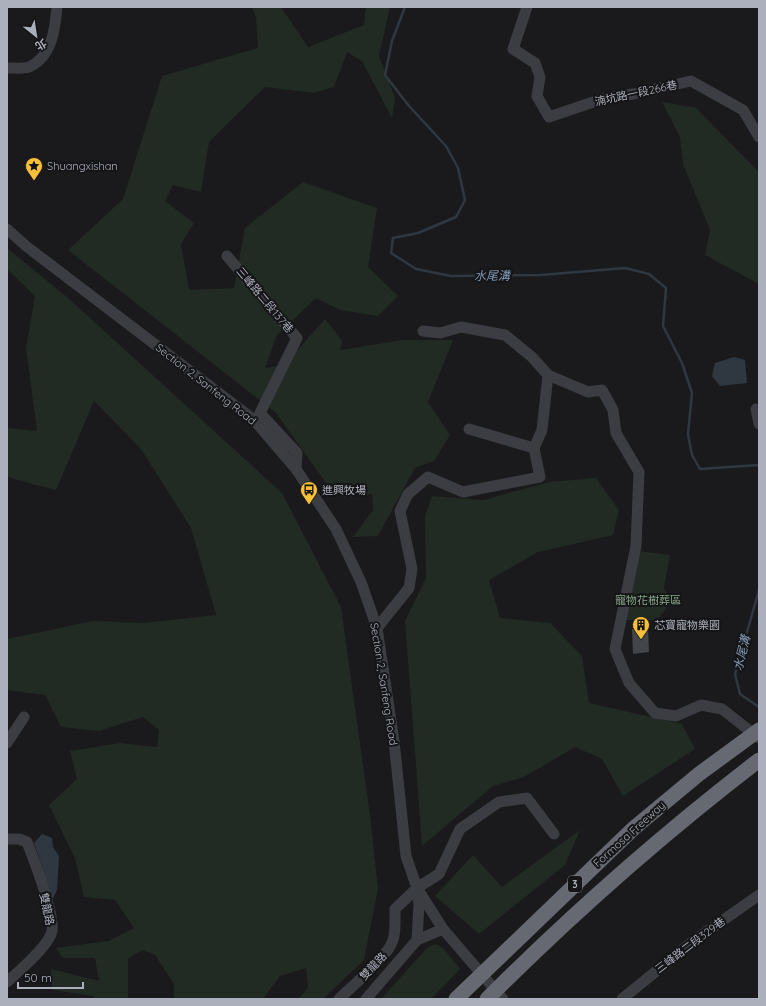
<svg xmlns="http://www.w3.org/2000/svg" width="766" height="1006" font-family="Quicksand,'Noto Sans TC',sans-serif">
  <rect width="100%" height="100%" fill="#1a1a1c"/>
  <!-- green -->
  <g fill="#212a23">
    <path d="M252,7H281L308,47L364,25L366,7H390L379,56L395,98L392,118L362,61L347,52L334,87L314,93L265,87L209,142L201,192L173,185L165,201L194,223L181,244L189,290L234,288L245,228L303,182L377,208L368,267L398,296L378,316L340,310L316,298L277,335L265,368L284,365L325,319L342,340L340,350L403,340H453L428,402L450,435L434,461L415,468L378,536L353,537L373,510L372,494L344,497L331,490L276,413L68,250L123,199L162,76L258,48L256,17Z"/>
    <path d="M662,102L696,108L759,172V284L705,255L710,230L683,164L680,137Z"/>
    <path d="M7,248L67,297L282,493L341,607L370,815L378,889L364,960L323,999H298L308,988L306,968L280,976L263,999H174V984L155,955L142,950L128,959V999H95L93,996L52,990L51,969L99,981L95,958H63L56,948L108,941L134,928L115,900L84,897L75,858L49,805L77,779L70,751L120,743L157,747L159,730L143,717L99,731L61,727L45,695L7,690V639L93,621L143,623L216,615L191,528L141,449L94,401L56,490L14,479L7,476V428L37,431L26,348L35,296L7,269Z"/>
    <path d="M596,478L619,510L613,535L538,552L489,580L500,618L550,623L582,656L589,703L682,724L695,749L623,796L602,759L575,747L524,777L493,786L422,846L405,621L426,578L425,516L432,496L484,500L549,482Z"/>
    <path d="M638,551L670,555L664,588L672,601L657,620H624Z"/>
    <path d="M580,830L565,865L479,934L435,896L473,855L502,887Z"/>
    <path d="M436,944L443,948L460,969L431,999H381L428,947Z"/>
  </g>
  <!-- water -->
  <g fill="#2f3841">
    <path d="M734,357L745,360L747,383L720,386L712,376L715,363Z"/>
    <path d="M42,834L52,838L53,847L59,856L57,890L51,902L43,869L34,843Z"/>
  </g>
  <g fill="none" stroke-linecap="round" stroke-linejoin="round">
    <!-- stream -->
    <g stroke="#2f3841" stroke-width="2.5">
      <path d="M405,7L392,41L385,75L409,106L446,146L458,168L465,200L456,217L418,233L393,238L391,253L416,269L451,276L541,275L625,268L649,274L666,288L663,326L682,363L692,393L688,434L692,455L700,469L759,465"/>
      <path d="M759,590L735,674L740,694L759,707"/>
    </g>
  </g>
  <!-- building -->
  <path fill="#444549" d="M648,627L649,652L633,654L632,629Z"/>
  <g fill="none" stroke-linecap="round" stroke-linejoin="round">
    <!-- minor -->
    <g stroke="#3c3d43" stroke-width="11">
      <path d="M527,7L513,49L535,63L540,77L537,96L549,117L602,99L633,94L691,81L743,110L759,137"/>
      <path d="M7,68C13,68 23,69 29,67C52,57 55,29 57,7"/>
      <path d="M7,229L26,246L254,420L296,469L336,529L361,582L377,628L394,741L406,856L417,888L443,929L503,999"/>
      <path d="M227,256L297,338L260,413L297,453L296,469"/>
      <path d="M423,331L440,333L461,327L505,335L532,357L548,375"/>
      <path d="M756,409L759,424"/>
      <path d="M534,448L542,430L548,375L588,392L602,390L613,410L616,433L639,472L636,546L615,649L629,683L655,713L676,716L701,705L722,709L759,738"/>
      <path d="M377,628L409,588L412,569L400,511L408,494L428,477L463,492L540,477L534,448L469,429"/>
      <path d="M7,743L24,717"/>
      <path d="M7,839H19L27,842C34,860 55,914 52,931C49,946 18,972 7,982"/>
      <path d="M417,940L419,904L417,892"/>
      <path d="M339,999C353,985 388,957 393,940C396,931 395,919 395,909L417,888L439,874L460,829L499,802L527,798L554,834"/>
      <path d="M366,999L417,940L443,929"/>
      <path d="M622,999L692,942L759,895"/>
    </g>
    <!-- highway -->
    <g stroke="#666972" stroke-width="15">
      <path d="M456,999L634,828L699,774L759,730"/>
      <path d="M487,999C572,914 664,833 759,760"/>
    </g>
  </g>
  <!-- icons -->
  <defs>
    <symbol id="sight-pin" viewBox="-11 -11 22 30"><path d="M0 17L-7.5 6A9.5 9.5 0 1 1 7.5 6Z" fill="#f6c038" stroke="#151517"/><path d="M0-6L1.8-2.2L6-1.7L2.9 1.2L3.7 5.4L0 3.3L-3.7 5.4L-2.9 1.2L-6-1.7L-1.8-2.2Z" fill="#111"/></symbol>
    <symbol id="bus-pin" viewBox="-11 -11 22 30"><path d="M0 17L-7.5 6A9.5 9.5 0 1 1 7.5 6Z" fill="#f6c038" stroke="#151517"/><path d="M-5-6H5V4H4V6H2V4H-2V6H-4V4H-5ZM-3.5-4V0h7V-4ZM-3.5 1.2v1.5H-2V1.2ZM2 1.2v1.5H3.5V1.2Z" fill="#111"/></symbol>
    <symbol id="building-pin" viewBox="-11 -11 22 30"><path d="M0 17L-7.5 6A9.5 9.5 0 1 1 7.5 6Z" fill="#f6c038" stroke="#151517"/><path d="M-4-6H4V6H1V3H-1V6H-4ZM-2.5-4.3h1.7v1.8h-1.7ZM.8-4.3h1.7v1.8H.8ZM-2.5-1h1.7V.8h-1.7ZM.8-1h1.7V.8H.8Z" fill="#111"/></symbol>
  </defs>
  <g fill-rule="evenodd">
    <use href="#sight-pin" x="24" y="156" width="20" height="27"/>
    <use href="#bus-pin" x="299" y="480" width="20" height="27"/>
    <use href="#building-pin" x="631" y="615" width="20" height="27"/>
  </g>
  <g text-anchor="middle" stroke-width="4" stroke-linejoin="round" paint-order="stroke">
    <!-- shield labels -->
    <rect fill="#151517" stroke="#7f828a" stroke-width="1" x="568" y="876" width="14" height="16" rx="3"/>
    <g font-size="10" font-weight="bold" fill="#acb0bc">
      <text x="575" y="888">3</text>
    </g>
    <!-- street labels -->
    <g font-size="11" fill="#acb0bc" stroke="#151517">
      <text transform="translate(636 93) rotate(-12)" y="4">湳坑路一段266巷</text>
      <text transform="translate(265 300) rotate(50)" y="4">三峰路二段137巷</text>
      <text transform="translate(206 384) rotate(38)" y="4">Section 2, Sanfeng Road</text>
      <text transform="translate(384 684) rotate(81)" y="4">Section 2, Sanfeng Road</text>
      <text transform="translate(629 834) rotate(-42)" y="4">Formosa Freeway</text>
      <text transform="translate(47 909) rotate(78)" y="4">雙龍路</text>
      <text transform="translate(690 945) rotate(-37)" y="4">三峰路二段329巷</text>
      <text transform="translate(373 966) rotate(-46)" y="4">雙龍路</text>
    </g>
    <!-- poi labels -->
    <g font-size="11" fill="#acb0bc" stroke="#151517" text-anchor="start">
      <text x="47" y="170">Shuangxishan</text>
      <text x="322" y="494">進興牧場</text>
      <text x="654" y="629">芯寶寵物樂園</text>
    </g>
    <!-- park labels -->
    <g font-size="11" fill="#83a787" stroke="#151517">
      <text x="648" y="604">寵物花樹葬區</text>
    </g>
    <!-- water labels -->
    <g font-size="12" font-style="italic" fill="#839cb7" stroke="#151517">
      <text transform="translate(492 276) rotate(-1)" y="4">水尾溝</text>
      <text transform="translate(742 653) rotate(-76)" y="4">水尾溝</text>
    </g>
  </g>
  <!-- border -->
  <rect width="766" height="1006" fill="none" stroke="#acb0bc" stroke-width="16"/>
  <!-- north arrow -->
  <g transform="translate(36 36) rotate(150)" stroke="#151517" stroke-width="3" paint-order="stroke">
  <path d="M0-3L7 15L0 10L-7 15Z" fill="#acb0bc"/>
  <text y="-6" font-size="11" font-weight="bold" text-anchor="middle" fill="#acb0bc">北</text>
  </g>
  <!-- scale -->
  <path d="M18 982v6h65v-6" fill="none" stroke="#acb0bc" stroke-width="2"/>
  <text x="24" y="982" font-size="12" fill="#acb0bc" stroke="#151517" stroke-width="3" paint-order="stroke">50 m</text>
</svg>
